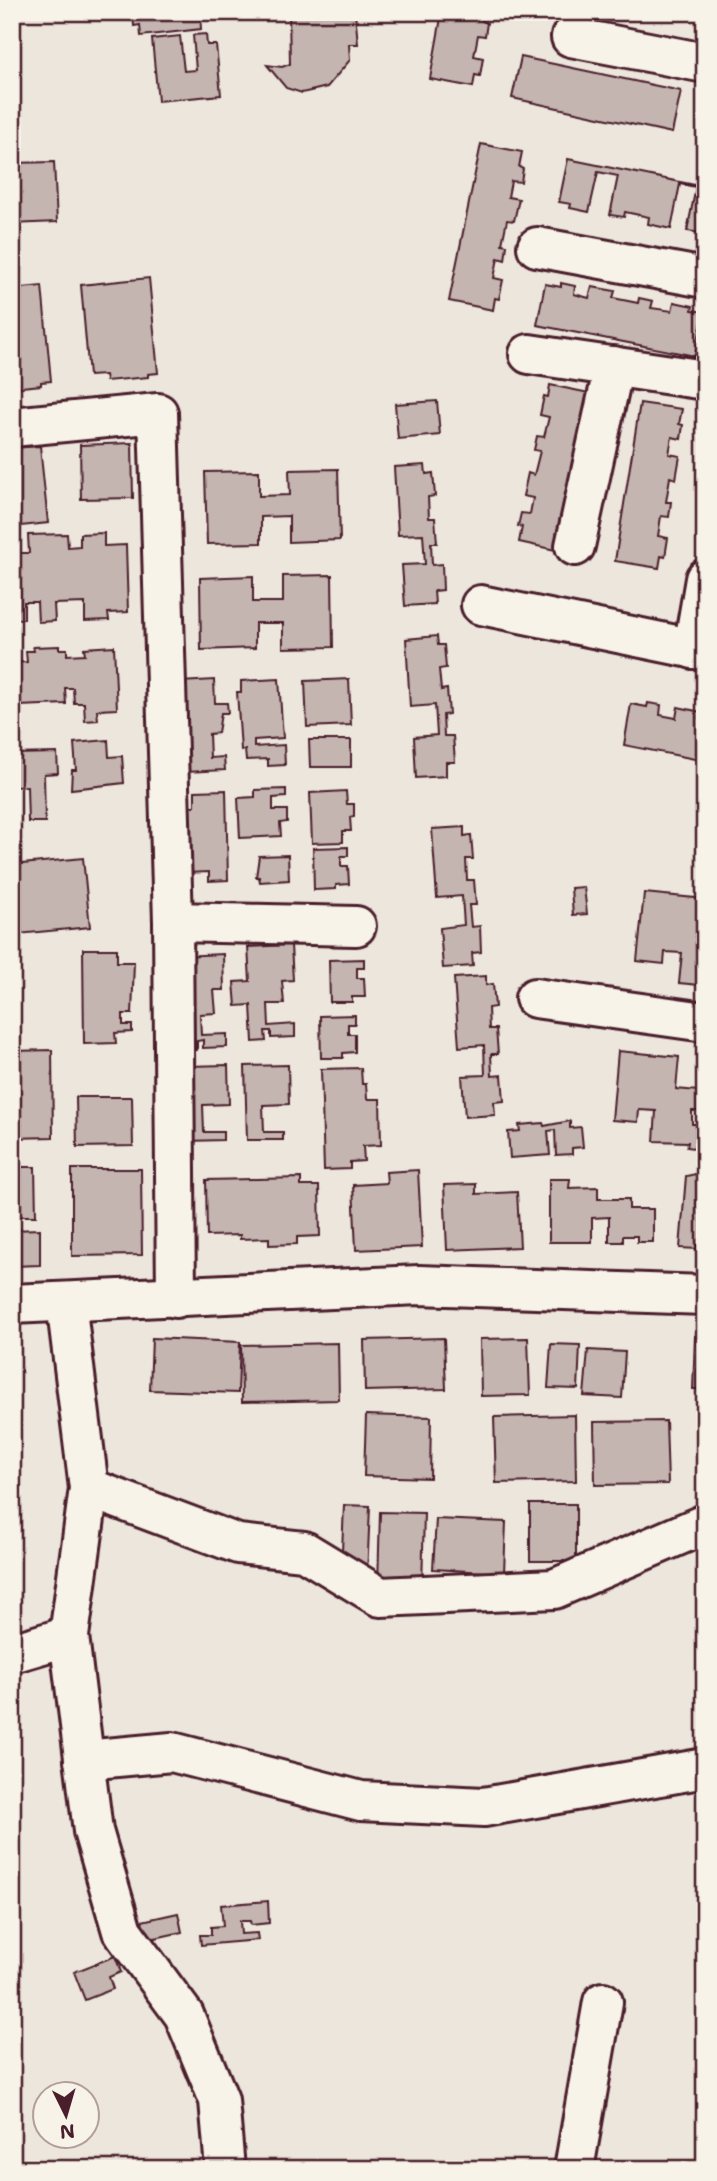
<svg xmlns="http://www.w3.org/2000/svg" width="717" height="2181" font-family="'Shantell Sans',sans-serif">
  <rect width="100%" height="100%" fill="#ece6dd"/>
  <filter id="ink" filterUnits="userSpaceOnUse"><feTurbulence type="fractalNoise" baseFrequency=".0143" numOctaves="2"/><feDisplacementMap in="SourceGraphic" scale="14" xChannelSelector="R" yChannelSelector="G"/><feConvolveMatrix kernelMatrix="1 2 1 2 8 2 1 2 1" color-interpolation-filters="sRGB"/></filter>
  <g filter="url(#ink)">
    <!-- building -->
    <g fill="#c4b5b0" stroke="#4a1f2b" stroke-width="2">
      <path d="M133,12H207V14H200L201,29L141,36L140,25L134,26Z"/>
      <path d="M289,12H355L358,44H349L350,60L327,87L302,93L286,88L267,65L282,67L290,64Z"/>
      <path d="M442,12H484L482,21L487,23L485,36L478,35L474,56L483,58L480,76L475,75L473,87L430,79Z"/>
      <path d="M206,34L207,45H216L221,95L158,101L152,39L180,36L184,71L196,70L193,35Z"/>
      <path d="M521,57L681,91L672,133L512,98Z"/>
      <path d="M13,60L16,128H12V60Z"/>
      <path d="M481,144L522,152L519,167L523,169L521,182L511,181L508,197L519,199L514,221L507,220L502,244L507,245L505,260L498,258L494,278L503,280L499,299L495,298L493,310L449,301Z"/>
      <path d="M568,159L705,187V229H702L701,233L687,231L696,187L680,184L671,229L648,224L649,217L625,212L624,217L610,215L618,176L598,172L589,212L570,208L571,204L559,202Z"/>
      <path d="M54,162L57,222L12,224V163Z"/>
      <path d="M149,278L158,373L148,374V377L106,381L105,375L89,376L81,285Z"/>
      <path d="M561,283L575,286L574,294L589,298L592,287L615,291L613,298L638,303L639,298L653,301L651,308L672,311L674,302L693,306L692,310L704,312L695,356L537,325L545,284L561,287Z"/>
      <path d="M42,286L51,381L41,382V385L12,388V289Z"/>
      <path d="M550,385L594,394L560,551L519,542L522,527L518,526L521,513L530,514L533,498L523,496L528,473L534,475L540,451L534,450L537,436L544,437L549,417L540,415L544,396L548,397Z"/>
      <path d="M437,401L440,435L398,439L395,404Z"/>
      <path d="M640,403L682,409L679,424L683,425L681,439L672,437L669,454L680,456L676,479L670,477L666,502H671L669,517L661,516L658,536L668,538L665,557L661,556L659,568L615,561Z"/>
      <path d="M132,443L133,498L81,499L80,445Z"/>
      <path d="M40,446L48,523L12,527V448Z"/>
      <path d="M425,465L426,474L433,473L435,496L428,497L429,518H435L437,543H431L432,565L442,564L443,590L434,591L435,604L405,606L402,565L425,564L423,534L398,535L394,467Z"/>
      <path d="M338,469L340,540L289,542V516L261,517V543L207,544L205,472L259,471V496L290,495L289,470Z"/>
      <path d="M104,533V546L126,545L128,612L108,613L109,620L85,621V603L54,604L55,621L38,622L37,602H24V619H12V553H29L28,535L67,534L68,547L80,546V534Z"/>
      <path d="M332,575L333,647L283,648V623H255V648L201,650L200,578L253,576V602H283V576Z"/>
      <path d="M437,636L438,645H444L446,668L439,669L441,690L447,689L449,714L443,715L444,736H453L455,762H446V776L416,778L414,737L437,735L435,705L410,707L406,639Z"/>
      <path d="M59,646V649H67V655L85,654L84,648L114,646L117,709L97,710L98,720L85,721L84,703H74L73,688H65L66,704L19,706L20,721H12V663L27,662L26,651H34L33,647Z"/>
      <path d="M279,679L283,738L254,740V747L284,745L285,765L268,766V759L246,760L245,750H241L237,692H241V681Z"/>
      <path d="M349,679L351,725L307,727L305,681Z"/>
      <path d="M214,680L215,703H227L228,713H221L218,733L209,734L210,758L224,757L225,770L186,772L181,682Z"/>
      <path d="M648,703L661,705L660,715L676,718L678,707L701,712L700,718L705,719V761L624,745L631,704L647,707Z"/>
      <path d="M108,740L109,757L122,756L124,783L71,789L72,770H76L74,743Z"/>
      <path d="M309,740H351V767H310Z"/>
      <path d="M57,753L58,773L44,774L45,822H28L27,786L14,787L15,815H12V754Z"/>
      <path d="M286,789V797L273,798V810H287V822L280,823L281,836L240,838L238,798L255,797V790Z"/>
      <path d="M226,790L228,880L209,881V872L186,873L188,806H195V791Z"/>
      <path d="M346,791L347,804H354V816L350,817L351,831H343V842L312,843L310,793Z"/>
      <path d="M464,827V836L471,835L473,859H466L467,880H474L476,905H469L471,927L480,926L481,952L472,953L473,966L443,968L440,928L464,925L462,896L437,898L432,829Z"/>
      <path d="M348,847V856H341V866H348L349,884L336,885V889L314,890L313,848Z"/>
      <path d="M288,855L289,880L260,882L259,877H256L259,856Z"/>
      <path d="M83,858L90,927L18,934L12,865Z"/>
      <path d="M584,887L587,914L573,915L571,888Z"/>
      <path d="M644,893L705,899L702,931H705V983L699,982V985L679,983L682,953L665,952L664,964L637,961Z"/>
      <path d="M291,945L293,980L282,981L284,1004H268L269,1026L295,1024V1037L271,1038V1031H265L266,1041L253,1042L251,1005L236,1006L234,982L250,981L248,947Z"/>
      <path d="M83,949H117V962H134L132,1014H123V1025H132V1032L115,1033L116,1043L84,1044Z"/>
      <path d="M223,954L224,990H214L216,1013L200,1014L201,1035L227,1034V1047L203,1048V1040L197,1041V1050L185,1051L180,956Z"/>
      <path d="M364,959V968H357V978H364L365,997H352V1002H330L329,960Z"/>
      <path d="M486,976V985L493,984L495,1007L488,1008L489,1029H496L498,1054H491L492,1076L502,1075L504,1101L494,1102L495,1115L465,1117L462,1076L485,1075L484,1045L459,1047L454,978Z"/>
      <path d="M355,1015V1024H348V1034H355V1052L343,1053V1058H321L320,1016Z"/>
      <path d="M52,1050L53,1137L12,1138V1051Z"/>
      <path d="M618,1051L679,1057L676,1089L698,1091L699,1076L705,1077V1111H692V1124H705V1139L702,1138L701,1149L687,1147L688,1142L654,1141L656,1111L639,1110L638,1122L612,1120Z"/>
      <path d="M228,1065L229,1104L203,1105L204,1132H223V1140L187,1141L186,1066Z"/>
      <path d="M288,1065L289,1104L263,1105L264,1132H283V1140H247L245,1066Z"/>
      <path d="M361,1068L362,1084H366L367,1099H380L381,1145L363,1146L364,1161L350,1162V1169L324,1170L321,1069Z"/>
      <path d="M76,1097H132L133,1146L77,1147Z"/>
      <path d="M570,1121V1128L581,1127L583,1147L572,1148V1154L556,1155L555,1130L548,1131L550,1155L510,1158L508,1132L520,1131L519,1125L543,1123L544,1126Z"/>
      <path d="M12,1167H35L36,1216H12Z"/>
      <path d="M72,1169H141L142,1255L72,1256Z"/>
      <path d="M418,1170L422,1247L356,1250L353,1185L387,1183L386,1172Z"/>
      <path d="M696,1174L705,1175V1246L697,1245V1249L680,1248L686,1176Z"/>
      <path d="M301,1178V1186H319L320,1236L297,1237V1244L269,1245V1238L240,1239V1235L207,1236L206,1180Z"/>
      <path d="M549,1179H570L569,1188L598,1187V1199H629V1209H653V1242H637V1236H623V1242H609V1217L592,1218V1242H549Z"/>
      <path d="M476,1184V1194L517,1192L520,1247L447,1250L444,1185Z"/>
      <path d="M40,1229V1265L12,1266V1230Z"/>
      <path d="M695,1336L705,1337V1389H693Z"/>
      <path d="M152,1338L240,1342L238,1393L150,1390Z"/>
      <path d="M444,1338L446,1389L365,1391L364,1340Z"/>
      <path d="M528,1338L530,1395L481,1396L480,1339Z"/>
      <path d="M338,1343L339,1400L242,1402L241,1345Z"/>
      <path d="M551,1344L580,1345L578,1389L548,1388Z"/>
      <path d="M588,1350L625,1352L622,1398L584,1396Z"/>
      <path d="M366,1415L431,1417L430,1478L364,1476Z"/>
      <path d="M575,1415L576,1481L496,1483L494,1417Z"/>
      <path d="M666,1421L668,1484L595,1485L594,1422Z"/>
      <rect x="530" y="1504" width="46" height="57"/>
      <path d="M344,1505L370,1506L367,1576L341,1575Z"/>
      <path d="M380,1512L424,1513L422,1587L378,1586Z"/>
      <path d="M436,1519L506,1522L504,1573L433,1569Z"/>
      <path d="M268,1901L269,1923L251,1925L250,1921H240L241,1934L257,1933L258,1940L201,1945L200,1935H211V1927L223,1926L221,1905Z"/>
      <path d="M178,1913L182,1932L146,1940L142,1921Z"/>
      <path d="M115,1956L121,1972L109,1977L113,1989L85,2000L74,1972Z"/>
    </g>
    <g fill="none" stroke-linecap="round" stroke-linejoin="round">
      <defs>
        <g id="minor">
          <path d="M571,37L705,63"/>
          <path d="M537,247L705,278"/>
          <path d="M529,354L705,380"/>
          <path d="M12,427L158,413L173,922L176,1298"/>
          <path d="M575,546L614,366"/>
          <path d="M481,605L705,651"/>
          <path d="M693,649L705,579"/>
          <path d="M173,922L356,926"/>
          <path d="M535,998L705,1022"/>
          <path d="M66,1302L89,1488L69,1636L93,1831L122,1931L184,2015L219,2100L225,2169"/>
          <path d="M12,1304L419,1285L705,1295"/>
          <path d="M89,1488L238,1544L304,1551L380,1597L554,1589L705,1524"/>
          <path d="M12,1653L69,1636"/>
          <path d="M84,1760L172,1752L361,1801L484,1807L705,1768"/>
          <path d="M574,2169L603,2002"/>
        </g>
      </defs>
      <!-- minor casing -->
      <use href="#minor" stroke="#4a1f2b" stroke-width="44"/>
      <!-- minor -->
      <use href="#minor" stroke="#f7f3e8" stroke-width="38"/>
    </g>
  </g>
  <!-- margin -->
  <rect width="717" height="2181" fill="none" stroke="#f7f3e8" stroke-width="42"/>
  <rect x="21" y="21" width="675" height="2139" fill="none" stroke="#4a1f2b" stroke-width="2.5" filter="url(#ink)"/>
  <!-- north arrow -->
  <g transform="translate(66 2115) rotate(175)"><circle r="33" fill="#f7f3e8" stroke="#b29e9c" stroke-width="2"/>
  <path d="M0-5L12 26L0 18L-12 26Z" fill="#4a1f2b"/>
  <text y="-10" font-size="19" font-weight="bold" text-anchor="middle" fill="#4a1f2b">N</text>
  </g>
</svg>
